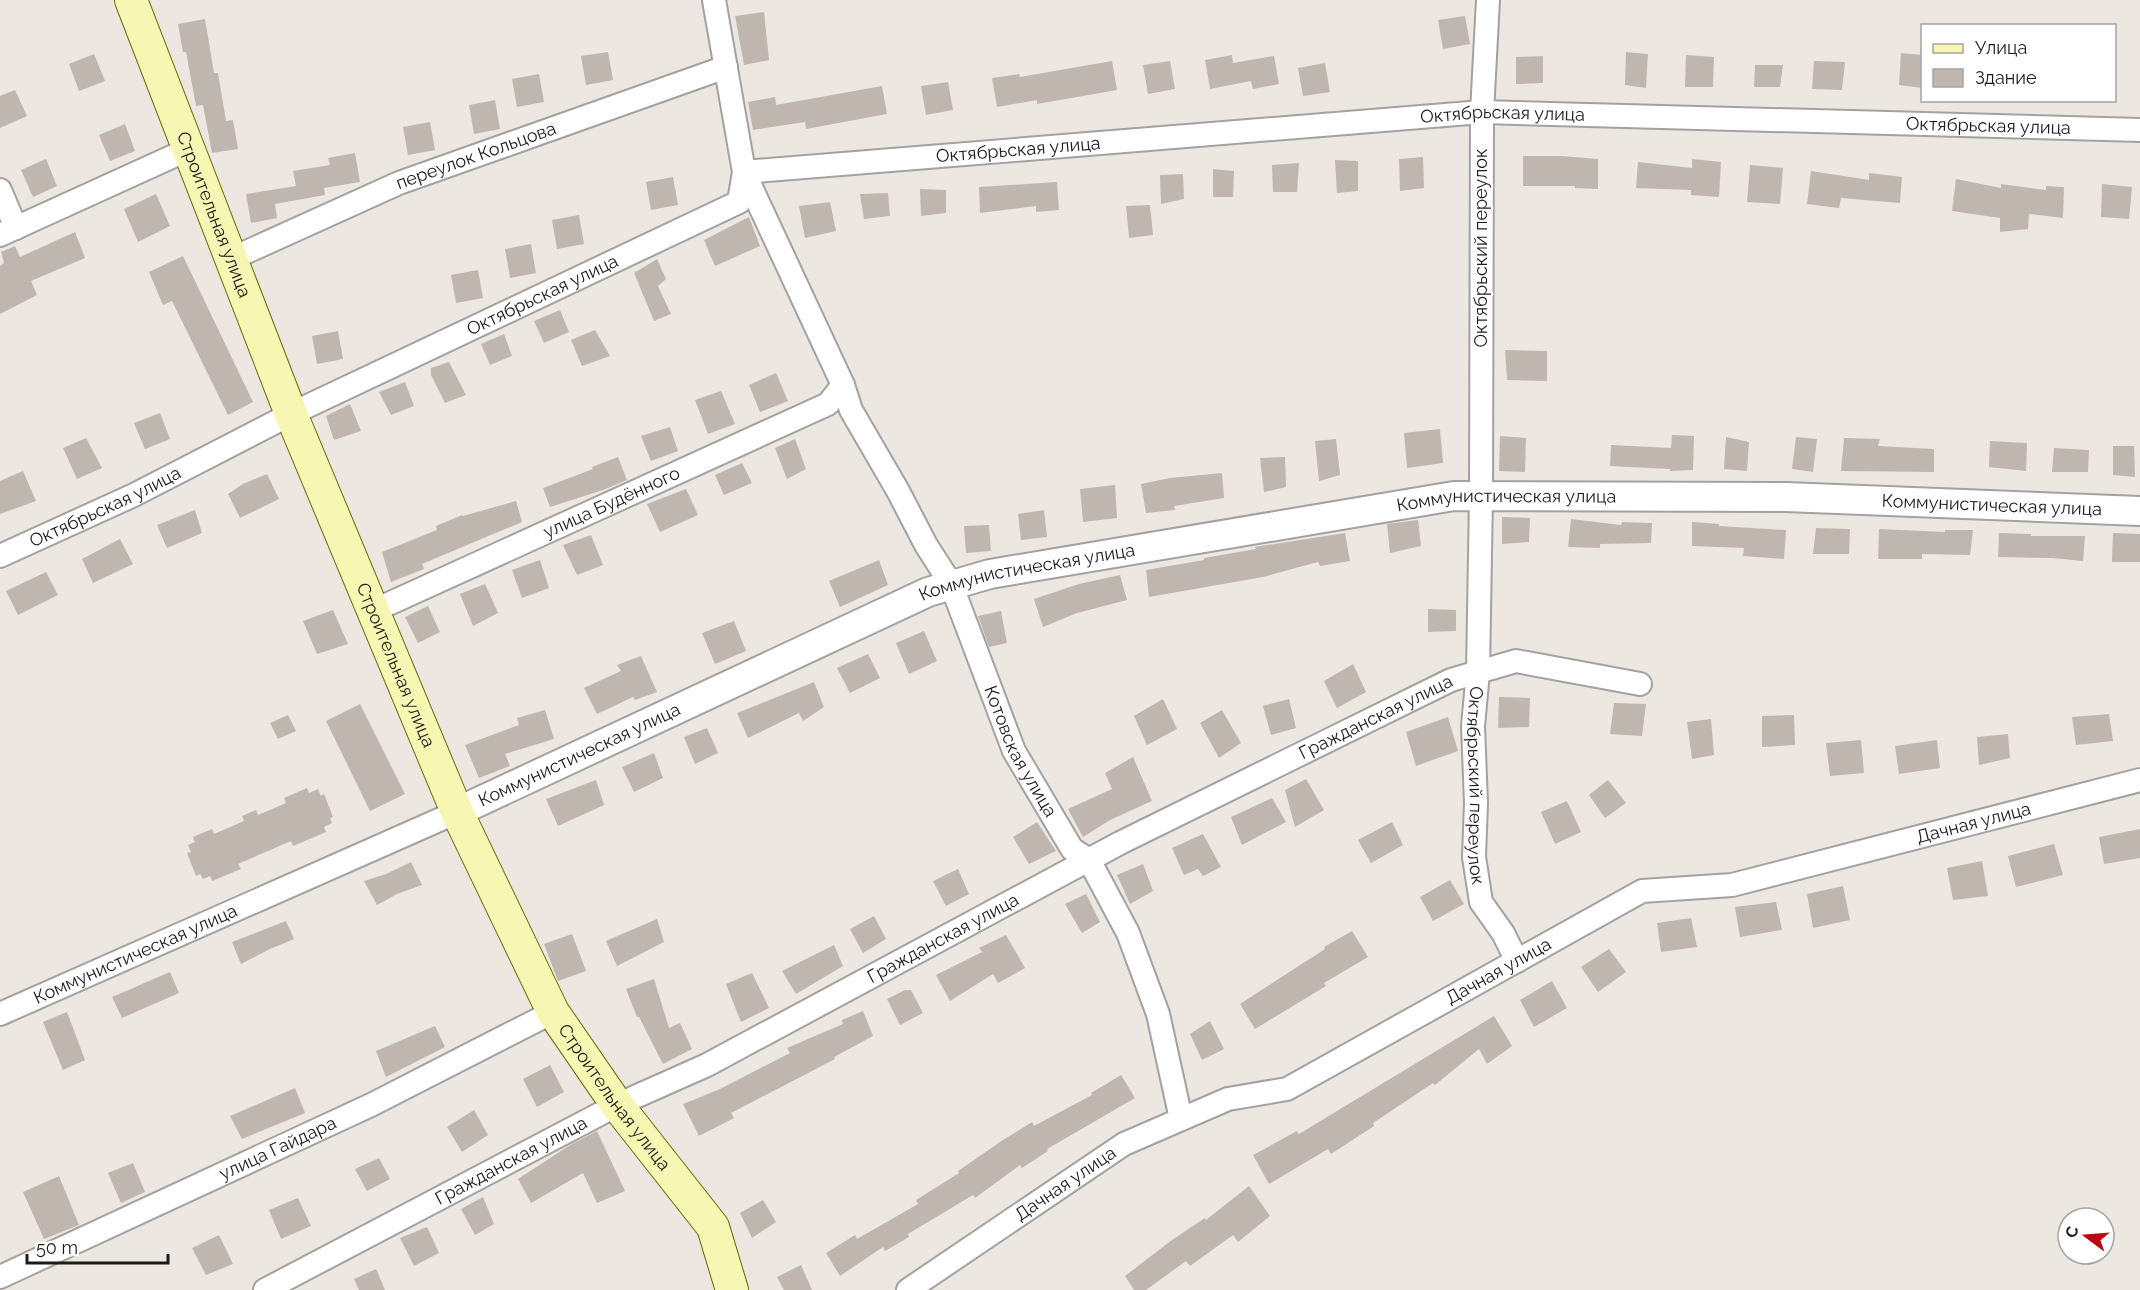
<svg xmlns="http://www.w3.org/2000/svg" width="2140" height="1290" font-family="Raleway,sans-serif">
  <rect width="100%" height="100%" fill="#ece7e0"/>
  <!-- building -->
  <g fill="#c0b6b0">
    <path d="M764,12L769,60L744,65L735,16Z"/>
    <path d="M1465,16L1470,44L1443,49L1438,20Z"/>
    <path d="M205,19L214,73H218L226,121L233,120L238,149L212,153L203,105L196,106L186,52H183L178,24Z"/>
    <path d="M608,52L613,80L586,85L581,56Z"/>
    <path d="M1626,52L1648,54L1646,88L1625,85Z"/>
    <path d="M1901,53L1923,55V88L1899,85Z"/>
    <path d="M94,54L105,81L79,91L69,64Z"/>
    <path d="M1232,55L1233,63L1274,56L1279,84L1253,89L1251,81L1210,89L1205,60Z"/>
    <path d="M1686,55L1714,57L1713,87H1685Z"/>
    <path d="M1543,56V83L1516,84V57Z"/>
    <path d="M1112,61L1117,90L1037,104V100L997,107L992,78L1019,74L1020,77Z"/>
    <path d="M1170,61L1175,89L1148,94L1143,65Z"/>
    <path d="M1814,61L1845,62L1842,90L1812,89Z"/>
    <path d="M1325,63L1330,92L1303,96L1298,68Z"/>
    <path d="M1755,65H1783L1780,87H1754Z"/>
    <path d="M539,74L544,102L517,107L512,79Z"/>
    <path d="M948,82L953,110L926,115L921,86Z"/>
    <path d="M882,86L887,114L806,129L805,122L753,130L748,102L775,97L776,105Z"/>
    <path d="M15,90L27,116L0,128V96Z"/>
    <path d="M495,100L500,129L474,134L469,105Z"/>
    <path d="M430,122L435,150L408,155L403,127Z"/>
    <path d="M125,124L135,151L110,161L99,135Z"/>
    <path d="M355,153L360,182L324,188L325,195L275,204L277,218L251,223L246,194L296,186L293,171L330,165L328,158Z"/>
    <path d="M1523,156H1561L1598,159V189L1575,188V186H1523Z"/>
    <path d="M1423,157L1424,188L1400,191L1399,159Z"/>
    <path d="M46,159L57,186L33,197L21,170Z"/>
    <path d="M1692,159L1721,162L1719,197L1691,195V190L1636,188L1638,162L1692,168Z"/>
    <path d="M1335,160L1358,161V191L1337,193Z"/>
    <path d="M1299,163L1297,192H1273L1272,165Z"/>
    <path d="M1750,165L1783,168L1780,204L1747,202Z"/>
    <path d="M1213,169L1234,171L1233,197H1213Z"/>
    <path d="M1811,171L1869,180V173L1902,177L1900,203L1841,198L1839,208L1807,204Z"/>
    <path d="M1183,174L1184,199L1161,204L1160,175Z"/>
    <path d="M673,177L678,205L651,210L646,182Z"/>
    <path d="M1956,179L2001,188V184L2046,190V186L2064,187L2063,218L2029,214L2028,229L2000,232V218L1952,211Z"/>
    <path d="M1057,182L1059,210L1036,212V206L980,213L979,187Z"/>
    <path d="M2102,184L2132,187L2129,219L2101,217Z"/>
    <path d="M920,189L946,190V213L921,216Z"/>
    <path d="M888,193L890,216L864,219L860,194Z"/>
    <path d="M156,194L170,226L138,242L124,209Z"/>
    <path d="M830,202L836,231L805,238L799,206Z"/>
    <path d="M1150,205L1153,235L1129,238L1126,206Z"/>
    <path d="M579,215L584,244L557,249L552,220Z"/>
    <path d="M749,217L760,246L715,266L704,240Z"/>
    <path d="M75,232L85,258L31,281L37,295L0,314V266L4,263L1,252L15,246L20,257Z"/>
    <path d="M531,244L536,273L510,278L505,249Z"/>
    <path d="M183,256L253,402L228,415L172,301L163,305L149,272Z"/>
    <path d="M657,259L666,279L658,286L671,314L654,321L634,273Z"/>
    <path d="M478,270L483,298L456,303L451,275Z"/>
    <path d="M560,310L569,332L544,343L534,321Z"/>
    <path d="M595,330L610,356L582,366L571,340Z"/>
    <path d="M338,331L343,359L317,364L312,336Z"/>
    <path d="M504,334L512,356L490,365L481,344Z"/>
    <path d="M1505,350L1547,351V381L1507,380Z"/>
    <path d="M449,362L466,395L445,403L431,375V368Z"/>
    <path d="M776,373L788,401L760,412L749,385Z"/>
    <path d="M405,382L414,406L391,415L379,392Z"/>
    <path d="M721,391L735,424L708,434L695,400Z"/>
    <path d="M350,404L361,431L334,440L326,416Z"/>
    <path d="M160,413L170,439L145,449L134,423Z"/>
    <path d="M670,427L678,451L651,461L641,436Z"/>
    <path d="M1440,429L1443,463L1407,468L1404,433Z"/>
    <path d="M1672,435L1694,436L1693,470L1670,471V469L1610,466L1611,445L1671,448Z"/>
    <path d="M1500,436L1526,438L1525,472L1499,471Z"/>
    <path d="M1726,437L1749,442L1747,471L1724,469Z"/>
    <path d="M1796,437L1817,439L1813,472L1792,469Z"/>
    <path d="M86,438L102,468L77,479L63,448Z"/>
    <path d="M1844,438L1880,439L1878,446L1934,449V472L1841,471Z"/>
    <path d="M795,439L806,469L787,479L775,448Z"/>
    <path d="M1336,439L1340,475L1319,481L1315,441Z"/>
    <path d="M1990,441L2027,443L2026,471L1989,467Z"/>
    <path d="M2113,446H2134L2135,477L2113,475Z"/>
    <path d="M2054,448L2089,450L2088,472H2052Z"/>
    <path d="M618,457L627,480L603,490L550,507L543,488L593,469L592,467Z"/>
    <path d="M1285,457L1286,487L1264,492L1260,458Z"/>
    <path d="M742,463L752,483L724,495L715,475Z"/>
    <path d="M23,471L36,501L0,514V481Z"/>
    <path d="M1222,473L1224,498L1174,506L1175,510L1146,513L1141,484L1170,478Z"/>
    <path d="M267,474L279,499L240,518L228,494L243,484Z"/>
    <path d="M1115,485L1117,518L1083,522L1080,489Z"/>
    <path d="M686,489L698,515L660,532L647,504Z"/>
    <path d="M516,501L522,522L422,564L424,569L391,582L382,552L437,530L436,526L462,515L463,516Z"/>
    <path d="M195,510L202,533L167,548L157,525Z"/>
    <path d="M1044,510L1047,537L1021,540L1018,514Z"/>
    <path d="M1502,517L1530,518L1529,542L1502,544Z"/>
    <path d="M1571,519L1621,525L1622,522L1652,523L1651,543L1600,544V548L1568,547Z"/>
    <path d="M1418,520L1421,546L1390,553L1387,524Z"/>
    <path d="M1692,522L1719,524V526L1786,530L1784,559L1743,556L1744,548L1692,546Z"/>
    <path d="M989,525L991,551L966,553L964,526Z"/>
    <path d="M1816,528L1850,529L1849,554H1813Z"/>
    <path d="M1879,529L1945,532V530H1973L1970,555L1922,554V559H1878Z"/>
    <path d="M1345,533L1350,561L1320,566L1318,562L1263,577L1149,597L1146,570L1204,560V558L1256,549L1255,547Z"/>
    <path d="M1999,533L2031,534V536H2085L2083,561L2052,558L1998,557Z"/>
    <path d="M2113,533L2140,534V562H2112Z"/>
    <path d="M591,535L603,565L577,575L563,545Z"/>
    <path d="M120,539L133,564L93,583L82,559Z"/>
    <path d="M540,560L549,588L522,598L512,570Z"/>
    <path d="M879,560L888,585L840,607L829,581Z"/>
    <path d="M46,572L58,595L18,615L6,591Z"/>
    <path d="M1120,575L1127,600L1077,613L1043,627L1034,599L1079,584Z"/>
    <path d="M485,584L498,613L473,626L460,594Z"/>
    <path d="M428,606L440,632L418,643L405,617Z"/>
    <path d="M1428,609L1456,610V631L1428,632Z"/>
    <path d="M333,610L348,644L317,654L303,621Z"/>
    <path d="M1001,611L1007,643L989,647L978,616Z"/>
    <path d="M734,621L746,651L715,664L702,633Z"/>
    <path d="M924,631L937,661L909,674L896,643Z"/>
    <path d="M868,654L880,678L850,693L837,668Z"/>
    <path d="M641,656L657,692L635,700L633,697L597,714L584,688L621,671L617,665Z"/>
    <path d="M1353,664L1366,692L1337,708L1324,681Z"/>
    <path d="M814,682L824,707L803,721L799,713L748,738L737,713Z"/>
    <path d="M1499,697L1530,698L1529,727L1498,728Z"/>
    <path d="M1163,699L1177,729L1147,745L1134,716Z"/>
    <path d="M1289,699L1296,728L1271,735L1263,706Z"/>
    <path d="M1614,703L1646,704L1642,736L1610,734Z"/>
    <path d="M360,704L405,794L370,811L326,721Z"/>
    <path d="M545,710L554,739L505,754L510,766L479,778L465,745L519,725L517,718Z"/>
    <path d="M1222,710L1241,743L1219,758L1200,723Z"/>
    <path d="M2109,714L2113,741L2076,745L2072,717Z"/>
    <path d="M288,715L296,731L278,739L270,723Z"/>
    <path d="M1794,715L1795,745L1762,747V716Z"/>
    <path d="M1448,717L1458,751L1416,766L1406,732Z"/>
    <path d="M1711,719L1714,755L1692,759L1687,722Z"/>
    <path d="M707,728L718,753L695,764L684,737Z"/>
    <path d="M2008,734L2010,758L1979,765L1977,737Z"/>
    <path d="M1861,740L1864,773L1830,776L1826,743Z"/>
    <path d="M1937,740L1940,768L1899,774L1895,746Z"/>
    <path d="M654,753L663,778L634,792L622,767Z"/>
    <path d="M1133,757L1152,801L1110,820L1083,837L1068,809L1112,789L1105,773Z"/>
    <path d="M1306,779L1324,810L1295,827L1285,790Z"/>
    <path d="M596,780L604,805L558,826L546,799Z"/>
    <path d="M1608,780L1626,803L1605,818L1589,795Z"/>
    <path d="M307,788L309,793L318,789L321,796L324,794L333,817L330,818L332,823L324,827L326,832L293,846L291,841L238,864L241,869L212,881L210,876L203,879L200,874L196,876L187,853L191,852L188,845L195,842L193,837L212,829L214,834L244,821L242,816L256,810L258,815L286,803L284,798Z"/>
    <path d="M1272,798L1286,822L1242,845L1231,817Z"/>
    <path d="M1567,801L1581,832L1555,844L1541,812Z"/>
    <path d="M1037,822L1056,851L1029,864L1013,837Z"/>
    <path d="M1392,822L1403,845L1371,863L1358,840Z"/>
    <path d="M2140,829V858L2104,864L2099,837Z"/>
    <path d="M1203,834L1221,867L1203,876L1198,869L1184,875L1172,848Z"/>
    <path d="M2054,844L2063,875L2016,887L2008,856Z"/>
    <path d="M1982,861L1988,896L1953,900L1947,868Z"/>
    <path d="M411,862L422,885L397,894L377,905L364,881L386,874Z"/>
    <path d="M1143,864L1153,891L1130,904L1117,875Z"/>
    <path d="M958,869L969,894L946,906L933,881Z"/>
    <path d="M1450,880L1464,904L1433,921L1420,897Z"/>
    <path d="M1843,886L1850,920L1813,928L1807,894Z"/>
    <path d="M1086,894L1100,922L1082,933L1065,904Z"/>
    <path d="M1776,902L1782,930L1740,937L1735,907Z"/>
    <path d="M874,916L886,939L863,953L850,929Z"/>
    <path d="M1691,918L1697,947L1661,952L1657,923Z"/>
    <path d="M657,919L664,942L617,966L606,941Z"/>
    <path d="M286,921L294,939L270,949L241,964L232,942Z"/>
    <path d="M1352,931L1368,957L1324,983L1326,986L1255,1029L1240,1004L1325,949L1324,947Z"/>
    <path d="M572,934L586,971L558,981L544,944Z"/>
    <path d="M1006,935L1025,968L998,983L993,974L950,1001L936,975L982,952L979,948Z"/>
    <path d="M834,945L843,966L796,994L782,971Z"/>
    <path d="M1609,949L1626,972L1598,992L1581,967Z"/>
    <path d="M170,972L179,993L122,1018L112,997Z"/>
    <path d="M752,973L769,1008L741,1022L726,984Z"/>
    <path d="M654,979L669,1028L680,1023L692,1049L663,1064L639,1017H637L626,989Z"/>
    <path d="M1552,981L1567,1008L1534,1027L1520,1000Z"/>
    <path d="M905,990H911L923,1013L900,1025L887,999Z"/>
    <path d="M863,1011L873,1036L834,1057L835,1059L731,1113L734,1118L699,1136L683,1104L720,1089L790,1053L787,1048L843,1024L842,1020Z"/>
    <path d="M67,1012L85,1060L63,1070L43,1022Z"/>
    <path d="M1494,1016L1512,1046L1487,1064L1479,1049L1435,1085L1433,1083L1373,1123L1374,1126L1331,1154L1328,1149L1269,1184L1253,1155L1297,1131L1299,1134Z"/>
    <path d="M1210,1021L1224,1049L1202,1060L1190,1034Z"/>
    <path d="M435,1026L445,1047L386,1077L376,1051Z"/>
    <path d="M550,1065L564,1092L537,1107L523,1079Z"/>
    <path d="M1121,1075L1135,1098L1047,1149L1048,1151L1022,1168L1020,1165L975,1198L973,1195L908,1234L909,1237L885,1251L883,1247L840,1276L826,1253L855,1235L857,1239L918,1204L916,1200L959,1173L958,1171L1003,1140L1032,1122L1034,1126L1092,1095L1091,1093Z"/>
    <path d="M295,1088L305,1113L242,1139L230,1116Z"/>
    <path d="M474,1110L488,1135L462,1152L447,1127Z"/>
    <path d="M597,1131L625,1191L597,1203L583,1173L531,1203L518,1179L570,1145Z"/>
    <path d="M379,1158L390,1179L367,1191L355,1169Z"/>
    <path d="M133,1163L145,1192L121,1203L108,1173Z"/>
    <path d="M59,1176L79,1225L44,1239L23,1192Z"/>
    <path d="M1249,1186L1270,1216L1238,1242L1233,1235L1190,1266L1186,1261L1146,1290H1134L1125,1276L1172,1240L1205,1218L1206,1220Z"/>
    <path d="M483,1197L494,1224L475,1235L461,1209Z"/>
    <path d="M298,1198L311,1226L281,1239L269,1210Z"/>
    <path d="M763,1200L776,1222L752,1238L740,1213Z"/>
    <path d="M427,1227L439,1253L414,1266L400,1238Z"/>
    <path d="M219,1235L233,1264L206,1275L192,1248Z"/>
    <path d="M801,1265L812,1290H784L777,1277Z"/>
    <path d="M376,1269L385,1290H359L354,1279Z"/>
  </g>
  <g fill="none" stroke-linecap="round" stroke-linejoin="round">
    <defs>
      <g id="minor">
        <path id="s1" d="M714,0L744,172L843,385L851,410L898,491L926,545L951,584L1014,751L1072,849L1089,860L1128,933L1158,1014L1181,1119"/>
        <path id="s2" d="M1488,0L1482,112L1481,496L1478,672L1473,726L1476,803L1474,857L1481,902L1503,933L1517,961"/>
        <path d="M0,190L16,228"/>
        <path d="M0,235L189,149"/>
        <path id="s3" d="M231,259L399,183L726,67"/>
        <path id="s4" d="M0,556L134,495L291,414L739,202L744,172L1482,112L2140,130"/>
        <path id="s5" d="M373,611L828,404L843,385"/>
        <path id="s6" d="M0,1014L457,812"/>
        <path id="s7" d="M0,1277L371,1105L553,1012"/>
        <path id="s8" d="M265,1290L617,1105L707,1065L1120,843L1451,680L1516,661L1640,684"/>
        <path id="s9" d="M908,1290L1124,1144L1228,1099L1287,1089L1642,891L1732,885L2140,780"/>
      </g>
      <g id="tertiary">
        <path id="s10" d="M457,812L928,592L990,574L1454,496L1786,497L2140,511"/>
      </g>
      <g id="secondary">
        <path id="s11" d="M131,0L291,414L457,812L553,1012L617,1105L713,1227L732,1290"/>
      </g>
    </defs>
    <!-- minor casing -->
    <use href="#minor" stroke="#a2a2a2" stroke-width="26"/>
    <!-- tertiary casing -->
    <use href="#tertiary" stroke="#a2a2a2" stroke-width="32"/>
    <!-- secondary casing -->
    <use href="#secondary" stroke="#666c08" stroke-width="34"/>
    <!-- minor -->
    <use href="#minor" stroke="#fff" stroke-width="22"/>
    <!-- tertiary -->
    <use href="#tertiary" stroke="#fff" stroke-width="28"/>
    <!-- secondary -->
    <use href="#secondary" stroke="#f7f7b3" stroke-width="32"/>
  </g>
  <g text-anchor="middle" stroke-width="4.5" stroke-linejoin="round" paint-order="stroke">
    <!-- street labels -->
    <g font-size="18" fill="#1b1b1b" stroke="#fff">
      <text dy="6" stroke="none"><textPath href="#s4" startOffset="1611">Октябрьская улица</textPath></text>
      <text dy="6" stroke="none"><textPath href="#s4" startOffset="2097">Октябрьская улица</textPath></text>
      <text dy="6" stroke="none"><textPath href="#s4" startOffset="1125">Октябрьская улица</textPath></text>
      <text dy="6" stroke="none"><textPath href="#s3" startOffset="266">переулок Кольцова</textPath></text>
      <text dy="6" stroke="none"><textPath href="#s11" startOffset="230">Строительная улица</textPath></text>
      <text transform="translate(1481 248) rotate(-90)" y="6">Октябрьский переулок</text>
      <text dy="6" stroke="none"><textPath href="#s4" startOffset="602">Октябрьская улица</textPath></text>
      <text dy="6" stroke="none"><textPath href="#s10" startOffset="1107">Коммунистическая улица</textPath></text>
      <text dy="6" stroke="none"><textPath href="#s5" startOffset="262">улица Будённого</textPath></text>
      <text dy="6" stroke="none"><textPath href="#s10" startOffset="1593">Коммунистическая улица</textPath></text>
      <text dy="6" stroke="none"><textPath href="#s4" startOffset="116">Октябрьская улица</textPath></text>
      <text dy="6" stroke="none"><textPath href="#s10" startOffset="621">Коммунистическая улица</textPath></text>
      <text dy="6" stroke="none"><textPath href="#s11" startOffset="716">Строительная улица</textPath></text>
      <text dy="6" stroke="none"><textPath href="#s8" startOffset="1250">Гражданская улица</textPath></text>
      <text dy="6" stroke="none"><textPath href="#s1" startOffset="818">Котовская улица</textPath></text>
      <text dy="6" stroke="none"><textPath href="#s10" startOffset="135">Коммунистическая улица</textPath></text>
      <text dy="6" stroke="none"><textPath href="#s2" startOffset="786">Октябрьский переулок</textPath></text>
      <text dy="6" stroke="none"><textPath href="#s9" startOffset="1180">Дачная улица</textPath></text>
      <text dy="6" stroke="none"><textPath href="#s8" startOffset="764">Гражданская улица</textPath></text>
      <text dy="6" stroke="none"><textPath href="#s6" startOffset="148">Коммунистическая улица</textPath></text>
      <text dy="6" stroke="none"><textPath href="#s9" startOffset="676">Дачная улица</textPath></text>
      <text dy="6" stroke="none"><textPath href="#s11" startOffset="1202">Строительная улица</textPath></text>
      <text dy="6" stroke="none"><textPath href="#s7" startOffset="306">улица Гайдара</textPath></text>
      <text dy="6" stroke="none"><textPath href="#s8" startOffset="278">Гражданская улица</textPath></text>
      <text dy="6" stroke="none"><textPath href="#s9" startOffset="190">Дачная улица</textPath></text>
    </g>
  </g>
  <!-- legend -->
  <rect x="1921" y="24" width="195" height="78" fill="#ffffff" stroke="#a4a4a4" stroke-width="1.5"/>
  <rect x="1933" y="44" width="30" height="9" fill="#f7f7b3" stroke="#a4a4a4" stroke-width="1.5"/>
  <text x="1975" y="54" font-size="18" fill="#1b1b1b">Улица</text>
  <rect x="1933" y="69" width="30" height="18" fill="#c0b6b0" stroke="#a4a4a4" stroke-width="1.5"/>
  <text x="1975" y="84" font-size="18" fill="#1b1b1b">Здание</text>
  <!-- north arrow -->
  <g transform="translate(2086 1236) rotate(286)"><circle r="28" fill="#ffffff" stroke="#a4a4a4" stroke-width="1.5"/>
  <path d="M0-4.5L10 22L0 15L-10 22Z" fill="#bf0610"/>
  <text y="-9" font-size="16" font-weight="bold" text-anchor="middle" fill="#1b1b1b">С</text>
  </g>
  <!-- scale -->
  <path d="M27 1254v9h141v-9" fill="none" stroke="#1b1b1b" stroke-width="3"/>
  <text x="36" y="1254" font-size="18" fill="#1b1b1b" stroke="#ffffff" stroke-width="4.5" paint-order="stroke">50 m</text>
</svg>
